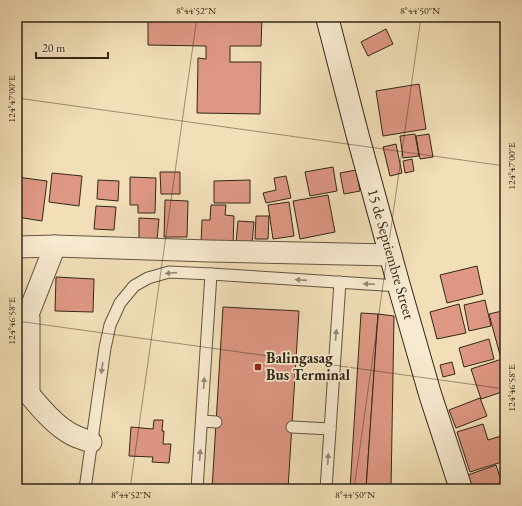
<svg xmlns="http://www.w3.org/2000/svg" width="522" height="506" font-family="'EB Garamond',serif">
  <rect width="100%" height="100%" fill="#f2dfb7"/>
  <filter id="stains"><feTurbulence type="fractalNoise" baseFrequency=".005" numOctaves="4"/><feColorMatrix values="0 0 0 0 .2 0 0 0 0 .09 0 0 0 0 .02 0 0 0 .5 -.17"/></filter>
  <radialGradient id="worn" r=".72"><stop offset=".6" stop-color="#630" stop-opacity="0"/><stop offset="1" stop-color="#630" stop-opacity=".3"/></radialGradient>
  <!-- building -->
  <g fill="#de9783" stroke="#32281a">
    <path d="M148,17H262L261,46H230V62H261L260,114L197,113L198,58L206,59V46L148,45Z"/>
    <path d="M386,29L393,44L368,56L361,42Z"/>
    <path d="M419,84L426,129L383,136L376,91Z"/>
    <path d="M415,134L419,156L403,158L400,136Z"/>
    <path d="M429,134L433,157L420,159L416,136Z"/>
    <path d="M396,144L402,173L390,176L383,147Z"/>
    <path d="M412,159L414,171L405,173L403,161Z"/>
    <path d="M333,167L337,191L310,196L305,172Z"/>
    <path d="M356,170L360,191L344,194L340,173Z"/>
    <path d="M160,172H180V194H161Z"/>
    <path d="M52,173L82,176L79,206L49,202Z"/>
    <path d="M286,176L291,198L266,203L263,193L276,190L274,178Z"/>
    <path d="M17,177L47,181L42,221L17,217Z"/>
    <path d="M130,177L156,178L155,213H138V205H130Z"/>
    <path d="M98,180L119,181L118,201L97,199Z"/>
    <path d="M250,180V203H214V181Z"/>
    <path d="M328,195L335,232L300,239L293,201Z"/>
    <path d="M165,200L188,201L187,237H164Z"/>
    <path d="M289,202L294,236L273,239L268,205Z"/>
    <path d="M211,205H226L225,215L234,216L233,246L201,244L202,220H210Z"/>
    <path d="M96,206L116,207L114,230L94,229Z"/>
    <path d="M256,216H269L268,239H255Z"/>
    <path d="M139,218L159,219L157,240L139,239Z"/>
    <path d="M238,221L254,222L252,244L236,243Z"/>
    <path d="M477,266L483,294L447,303L440,275Z"/>
    <path d="M56,277L94,279L93,312L55,311Z"/>
    <path d="M485,300L491,326L469,331L464,305Z"/>
    <path d="M459,304L466,333L437,339L430,312Z"/>
    <path d="M223,307L299,311L288,489H212Z"/>
    <path d="M502,311L505,321V354L500,355L489,314Z"/>
    <path d="M361,313L378,314L366,489H350Z"/>
    <path d="M378,314L394,316L391,489H366Z"/>
    <path d="M489,339L494,359L464,367L459,348Z"/>
    <path d="M505,358V391L481,399L471,369Z"/>
    <path d="M452,362L455,374L443,377L440,365Z"/>
    <path d="M480,398L487,416L456,428L449,410Z"/>
    <path d="M154,420H163L162,431H164L163,444H171L169,463L152,462L153,457L129,456L131,427L153,429Z"/>
    <path d="M483,424L488,440L501,436L505,447V461L470,472L457,432Z"/>
    <path d="M496,465L504,489H472L468,475Z"/>
  </g>
  <g fill="none" stroke-linecap="round" stroke-linejoin="round">
    <defs>
      <g id="lane">
        <path d="M202,421L216,422"/>
        <path d="M292,427L330,429"/>
        <path d="M85,489L105,348L110,325L120,303L134,286L148,278L169,272L211,274L399,286"/>
        <path d="M197,489L211,274"/>
        <path d="M326,489L340,282"/>
      </g>
      <g id="street">
        <path d="M17,247L55,246L209,251L391,255"/>
        <path d="M17,337L29,312L55,246"/>
        <path d="M17,380C32,397 52,425 73,435C79,438 86,440 91,442"/>
        <path d="M29,393V318"/>
      </g>
      <path id="secondary" d="M327,17L357,133L399,286L430,394L461,489"/>
    </defs>
    <!-- lane casing -->
    <use href="#lane" stroke="#625641" stroke-width="13"/>
    <!-- street casing -->
    <use href="#street" stroke="#625641" stroke-width="23"/>
    <!-- secondary casing -->
    <use href="#secondary" stroke="#32281a" stroke-width="24"/>
    <!-- lane -->
    <use href="#lane" stroke="#f7ead0" stroke-width="11"/>
    <!-- street -->
    <use href="#street" stroke="#f7ead0" stroke-width="21"/>
    <!-- secondary -->
    <use href="#secondary" stroke="#f7ead0" stroke-width="22"/>
  </g>
  <!-- one-way arrows -->
  <defs><path id="oneway-solid" d="M-6-.8H1V-3.2L6.5 0L1 3.2V.8H-6Z"/></defs>
  <g fill="#948975">
    <use href="#oneway-solid" transform="translate(171 273) rotate(176)"/>
    <use href="#oneway-solid" transform="translate(301 280) rotate(-176)"/>
    <use href="#oneway-solid" transform="translate(369 284) rotate(-177)"/>
    <use href="#oneway-solid" transform="translate(336 335) rotate(-86)"/>
    <use href="#oneway-solid" transform="translate(102 368) rotate(98)"/>
    <use href="#oneway-solid" transform="translate(204 383) rotate(-86)"/>
    <use href="#oneway-solid" transform="translate(200 455) rotate(-86)"/>
    <use href="#oneway-solid" transform="translate(328 459) rotate(-86)"/>
  </g>
  <!-- ticks -->
  <path fill="none" stroke="#32281a" stroke-width="1" stroke-opacity="0.45" d="M17,98L505,166M17,321L505,389M130,489L197,17M354,489L421,17"/>
  <!-- markers -->
  <rect fill="#8f2418" stroke="#f7ead0" stroke-width="1.5" x="254" y="363" width="8" height="8" rx="2"/>
  <g text-anchor="middle" stroke-width="3.5" stroke-linejoin="round" paint-order="stroke">
    <!-- street labels -->
    <g font-size="15" fill="#32281a" stroke="#f7ead0">
      <text transform="translate(391 254) rotate(74)" y="5">15 de Septiembre Street</text>
    </g>
    <!-- poi labels -->
    <g font-size="15" font-weight="bold" fill="#32281a" stroke="#f7ead0" text-anchor="start">
      <text x="266" y="363">Balingasag<tspan x="266" dy="17">Bus Terminal</tspan></text>
    </g>
  </g>
  <!-- margin -->
  <rect width="522" height="506" fill="none" stroke="#f2dfb7" stroke-width="44"/>
  <!-- scale -->
  <path d="M36 52v6h72v-6" fill="none" stroke="#32281a" stroke-width="2"/>
  <text x="42" y="52" font-size="12" fill="#32281a" stroke="#f7ead0" stroke-width="3" paint-order="stroke">20 m</text>
  <rect x="22" y="22" width="478" height="462" fill="none" stroke="#32281a" stroke-width="1.5"/>
  <g font-size="10" text-anchor="middle" fill="#32281a">
    <text x="196" y="14">8°44'52"N</text>
    <text x="420" y="14">8°44'50"N</text>
    <text transform="translate(11 99) rotate(-90)" y="4">124°47'00"E</text>
    <text transform="translate(511 166) rotate(-90)" y="4">124°47'00"E</text>
    <text transform="translate(11 321) rotate(-90)" y="4">124°46'58"E</text>
    <text transform="translate(511 388) rotate(-90)" y="4">124°46'58"E</text>
    <text x="131" y="498">8°44'52"N</text>
    <text x="355" y="498">8°44'50"N</text>
  </g>
  <rect width="100%" height="100%" filter="url(#stains)"/>
  <rect width="100%" height="100%" fill="url(#worn)"/>
</svg>
